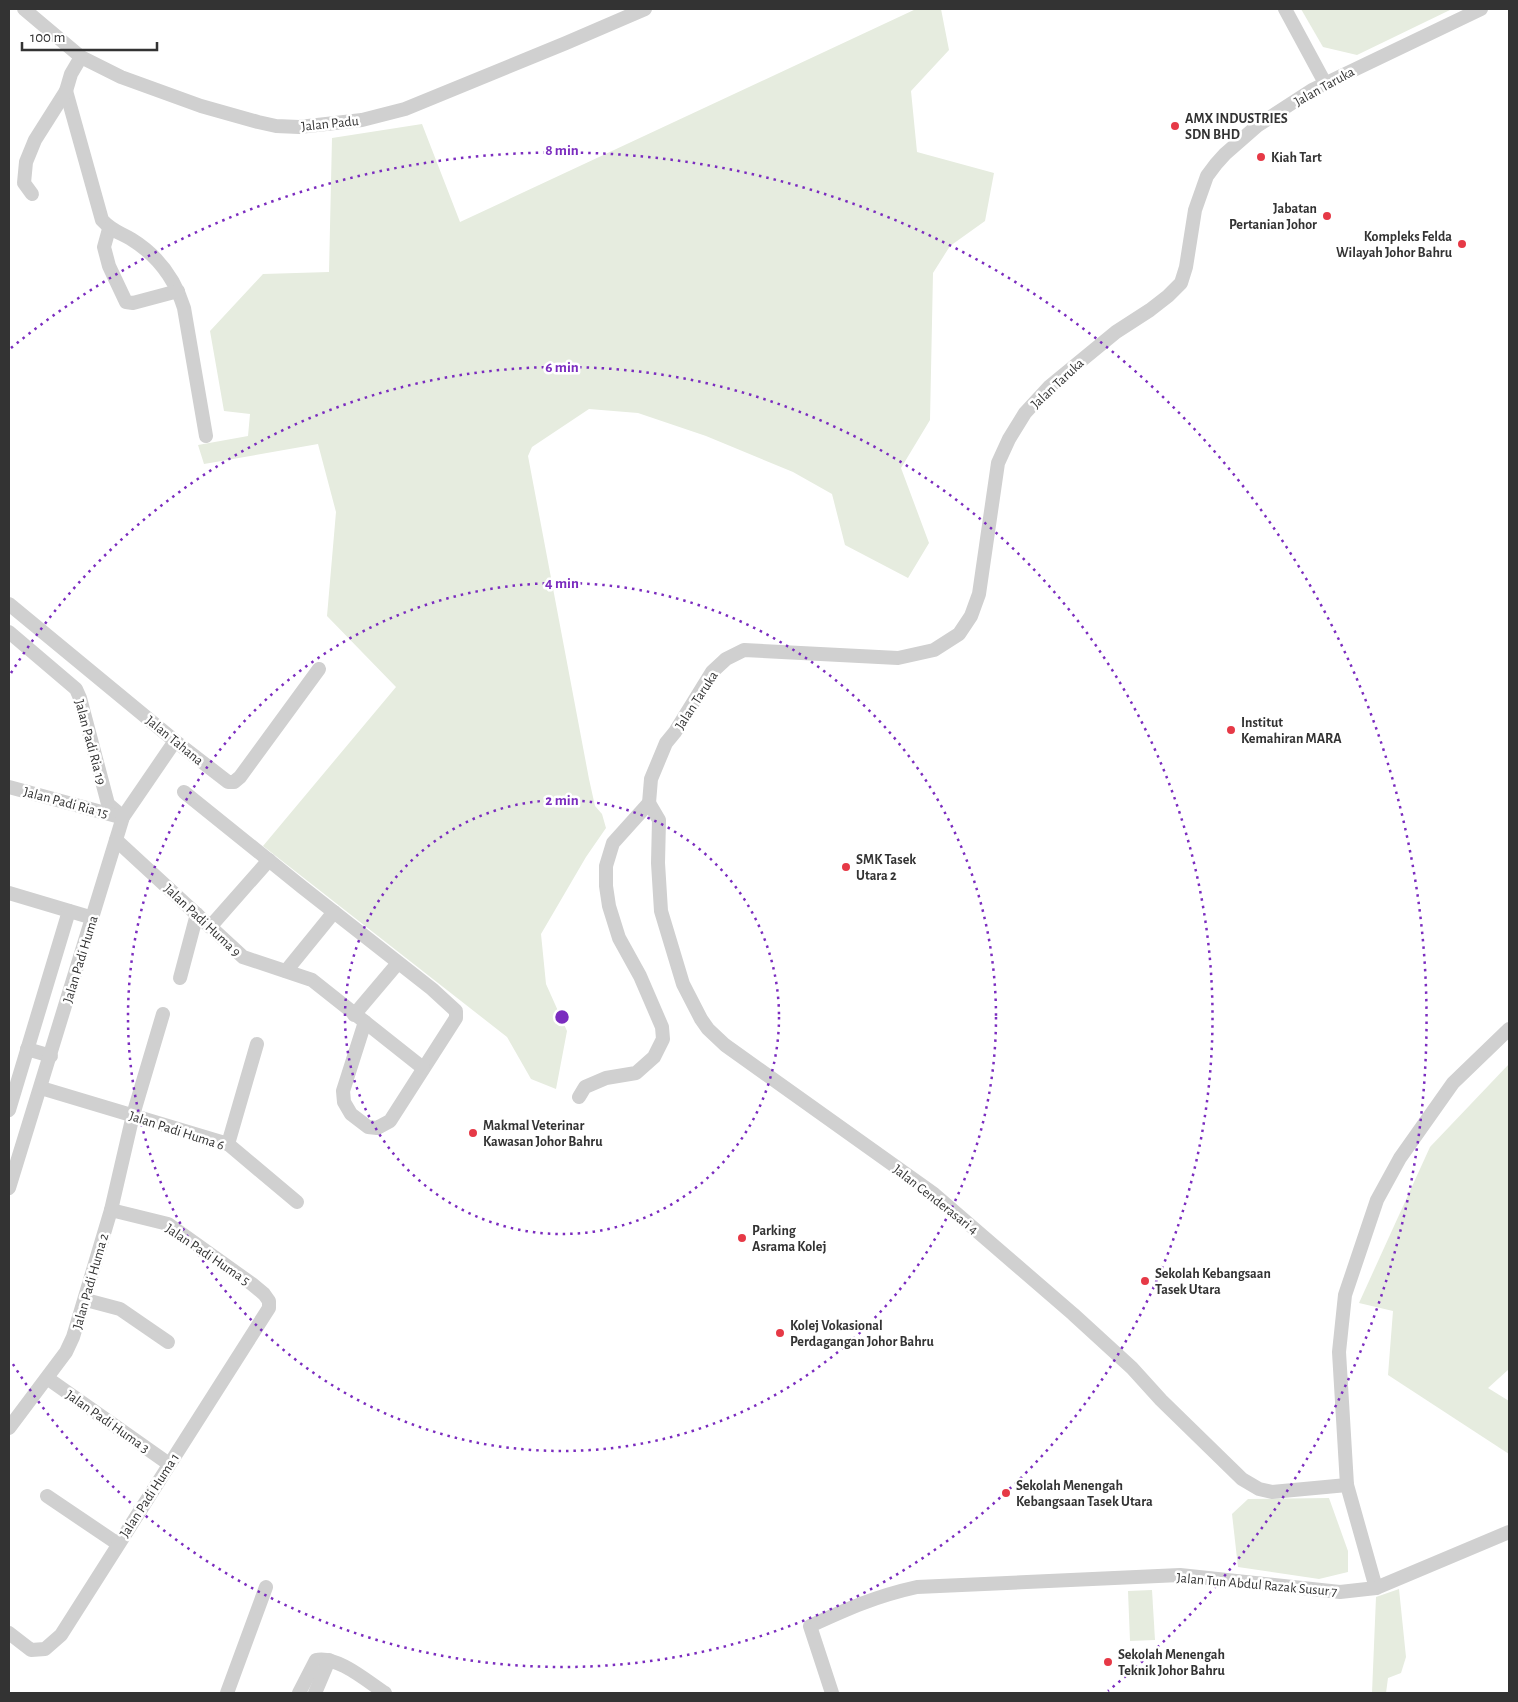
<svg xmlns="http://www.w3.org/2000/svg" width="1518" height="1702" font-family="'Alegreya Sans',sans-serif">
  <rect width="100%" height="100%" fill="#fff"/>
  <!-- green -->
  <g fill="#e6ecdf">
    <path d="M916,9H941L949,50L911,91L917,152L994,173L985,221L950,246L933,273L930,420L901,468L929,543L908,578L845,545L832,494L793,472L706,436L638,413L589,409L532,447L528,456L589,779L595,806L602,814L606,828L586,857L541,934L546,984L567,1031L556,1089L531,1079L507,1037L263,846L396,687L327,616L336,512L318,444L204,464L198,445L248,436L250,414L224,411L210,331L263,274L329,272L332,138L422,124L460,222Z"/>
    <path d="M1301,9H1452L1357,55L1323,47Z"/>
    <path d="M1509,1064V1369L1488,1388L1509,1401V1454L1388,1375L1393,1311L1359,1303L1430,1147Z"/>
    <path d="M1329,1498L1348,1551V1572L1319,1579L1238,1567L1232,1514L1248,1499Z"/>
    <path d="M1399,1589L1406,1657L1401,1673L1388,1678L1386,1693H1372L1376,1597Z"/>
    <path d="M1152,1590L1155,1640L1130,1641L1128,1591Z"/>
  </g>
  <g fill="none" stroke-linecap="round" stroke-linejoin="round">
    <!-- minor -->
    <g stroke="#d0d0d0" stroke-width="14">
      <path d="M24,9L81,57L121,77L201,106L258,122L276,126L299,127L362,120L405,109L566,43L645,9"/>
      <path d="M1285,9L1325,83"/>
      <path d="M66,91L102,220C112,231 119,232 131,239C157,255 175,279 184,308L206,436"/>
      <path d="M32,194L24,183L26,162L35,140L66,91L71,74L81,57"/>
      <path d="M109,229L104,247L109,266L126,302L133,303L178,291"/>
      <path d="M9,604L175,741L228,782H234L240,777L319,669"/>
      <path d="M9,632L76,689L80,698L108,804L123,817"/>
      <path d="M9,787L120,817"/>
      <path d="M184,792L302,887L432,989L456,1011V1018L390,1121L377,1128L368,1127L351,1114L344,1102L343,1091L365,1022"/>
      <path d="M649,803L651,779L666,743L675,732L712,672L726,659L744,650L898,658L934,650L959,634L971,616L979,594L998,463L1009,439L1025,413L1049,387L1116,332L1150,310L1168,296L1181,283L1186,267L1195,210L1207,176L1216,164L1225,154L1257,126L1312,90L1481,9"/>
      <path d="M649,803L659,820L658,863L661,911L683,984L701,1019L708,1029L725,1045L934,1194L1073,1314L1132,1368L1161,1400L1242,1479L1259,1489L1272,1492L1347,1485"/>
      <path d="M116,840L243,957L312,980L423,1068"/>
      <path d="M9,893L93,918"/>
      <path d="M210,927L269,860"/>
      <path d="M286,971L334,912"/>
      <path d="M180,978L197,914"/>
      <path d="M354,1015L398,963"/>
      <path d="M27,1049L51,1056"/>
      <path d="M41,1088L228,1144L297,1202"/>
      <path d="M579,1097L585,1087L606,1078L636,1073L654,1057L663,1039L662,1027L640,976L619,938L609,906L606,886V866L613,843L649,803"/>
      <path d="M9,1110L69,911"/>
      <path d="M228,1144L257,1044"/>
      <path d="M9,1188L123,817L175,741"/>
      <path d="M86,1300L120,1309L168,1342"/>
      <path d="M47,1378L169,1464"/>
      <path d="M9,1428L66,1352L73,1337L111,1210L133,1115L163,1014"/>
      <path d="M47,1496L118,1544"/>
      <path d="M1376,1588L1347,1485L1339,1352L1345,1295L1377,1200L1400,1158L1453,1083L1509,1029"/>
      <path d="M9,1633L31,1650L45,1649L61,1635L269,1308V1301L264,1294L252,1284L168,1224L111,1210"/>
      <path d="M227,1693L266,1587"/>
      <path d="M299,1693L316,1660C337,1655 368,1682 385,1693"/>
      <path d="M315,1693L329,1660"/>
      <path d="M832,1693L810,1626C847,1609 876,1596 917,1587L1180,1575L1340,1592L1376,1588L1509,1532"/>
    </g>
  </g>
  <!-- distance rings -->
  <g fill="none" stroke="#7b2cbf" stroke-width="2.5" stroke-dasharray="2.5 5">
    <circle cx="562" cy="1017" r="217"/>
    <circle cx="562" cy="1017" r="434"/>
    <path d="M11 673A650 650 0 1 1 11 1361"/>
    <path d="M11 348A867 867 0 1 1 1108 1691"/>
  </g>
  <!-- markers -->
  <g fill="#e63946" stroke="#fff" stroke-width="2">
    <circle cx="1175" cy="126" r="5"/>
    <circle cx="1261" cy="157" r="5"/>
    <circle cx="1327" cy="216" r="5"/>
    <circle cx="1462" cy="244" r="5"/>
    <circle cx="1231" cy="730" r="5"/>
    <circle cx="846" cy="867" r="5"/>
    <circle cx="473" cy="1133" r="5"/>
    <circle cx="742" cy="1238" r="5"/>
    <circle cx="1145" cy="1281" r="5"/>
    <circle cx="780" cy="1333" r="5"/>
    <circle cx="1006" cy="1493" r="5"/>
    <circle cx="1108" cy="1662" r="5"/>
  </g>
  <g text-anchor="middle" stroke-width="5" stroke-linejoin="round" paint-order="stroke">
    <!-- street labels -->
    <g font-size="14" fill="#333" stroke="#fff">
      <text transform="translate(1324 86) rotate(-29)" y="5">Jalan Taruka</text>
      <text transform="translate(330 123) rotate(-6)" y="5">Jalan Padu</text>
      <text transform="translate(1057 383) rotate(-43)" y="5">Jalan Taruka</text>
      <text transform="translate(696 700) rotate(-57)" y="5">Jalan Taruka</text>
      <text transform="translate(175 740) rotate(39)" y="5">Jalan Tahana</text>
      <text transform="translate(91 742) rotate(75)" y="5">Jalan Padi Ria 19</text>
      <text transform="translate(66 802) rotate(15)" y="5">Jalan Padi Ria 15</text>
      <text transform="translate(203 920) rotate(43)" y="5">Jalan Padi Huma 9</text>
      <text transform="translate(80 959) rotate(-73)" y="5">Jalan Padi Huma</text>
      <text transform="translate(177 1130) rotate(18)" y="5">Jalan Padi Huma 6</text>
      <text transform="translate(936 1199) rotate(38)" y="5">Jalan Cenderasari 4</text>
      <text transform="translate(208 1254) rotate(34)" y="5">Jalan Padi Huma 5</text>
      <text transform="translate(90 1281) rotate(-74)" y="5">Jalan Padi Huma 2</text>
      <text transform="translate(108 1421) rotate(35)" y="5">Jalan Padi Huma 3</text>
      <text transform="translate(149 1495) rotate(-57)" y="5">Jalan Padi Huma 1</text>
      <text transform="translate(1257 1584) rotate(5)" y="5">Jalan Tun Abdul Razak Susur 7</text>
    </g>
    <!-- poi labels -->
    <g font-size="14" font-weight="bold" fill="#333" stroke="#fff" text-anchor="start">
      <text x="1185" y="123">AMX INDUSTRIES<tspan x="1185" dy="16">SDN BHD</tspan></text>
      <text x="1271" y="162">Kiah Tart</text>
      <text x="1317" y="213" text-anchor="end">Jabatan<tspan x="1317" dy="16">Pertanian Johor</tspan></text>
      <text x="1452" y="241" text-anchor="end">Kompleks Felda<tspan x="1452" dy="16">Wilayah Johor Bahru</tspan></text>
      <text x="1241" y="727">Institut<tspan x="1241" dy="16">Kemahiran MARA</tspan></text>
      <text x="856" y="864">SMK Tasek<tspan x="856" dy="16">Utara 2</tspan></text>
      <text x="483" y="1130">Makmal Veterinar<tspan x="483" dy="16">Kawasan Johor Bahru</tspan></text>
      <text x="752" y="1235">Parking<tspan x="752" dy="16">Asrama Kolej</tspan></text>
      <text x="1155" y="1278">Sekolah Kebangsaan<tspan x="1155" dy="16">Tasek Utara</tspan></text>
      <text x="790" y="1330">Kolej Vokasional<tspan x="790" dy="16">Perdagangan Johor Bahru</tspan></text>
      <text x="1016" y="1490">Sekolah Menengah<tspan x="1016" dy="16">Kebangsaan Tasek Utara</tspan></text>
      <text x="1118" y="1659">Sekolah Menengah<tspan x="1118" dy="16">Teknik Johor Bahru</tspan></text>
    </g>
  </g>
  <circle cx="562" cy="1017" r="8" fill="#7b2cbf" stroke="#fff" stroke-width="2.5"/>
  <g font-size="15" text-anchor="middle" font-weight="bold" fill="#7b2cbf" stroke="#fff" stroke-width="5" stroke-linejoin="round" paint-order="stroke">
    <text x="562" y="155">8 min</text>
    <text x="562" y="372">6 min</text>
    <text x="562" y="588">4 min</text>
    <text x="562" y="805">2 min</text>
  </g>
  <!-- border -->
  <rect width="1518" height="1702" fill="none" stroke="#333333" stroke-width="20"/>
  <!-- scale -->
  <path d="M22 42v8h135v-8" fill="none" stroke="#333333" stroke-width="2.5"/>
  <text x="30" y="42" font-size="15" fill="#333333" stroke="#ffffff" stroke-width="4" paint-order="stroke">100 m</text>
</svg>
